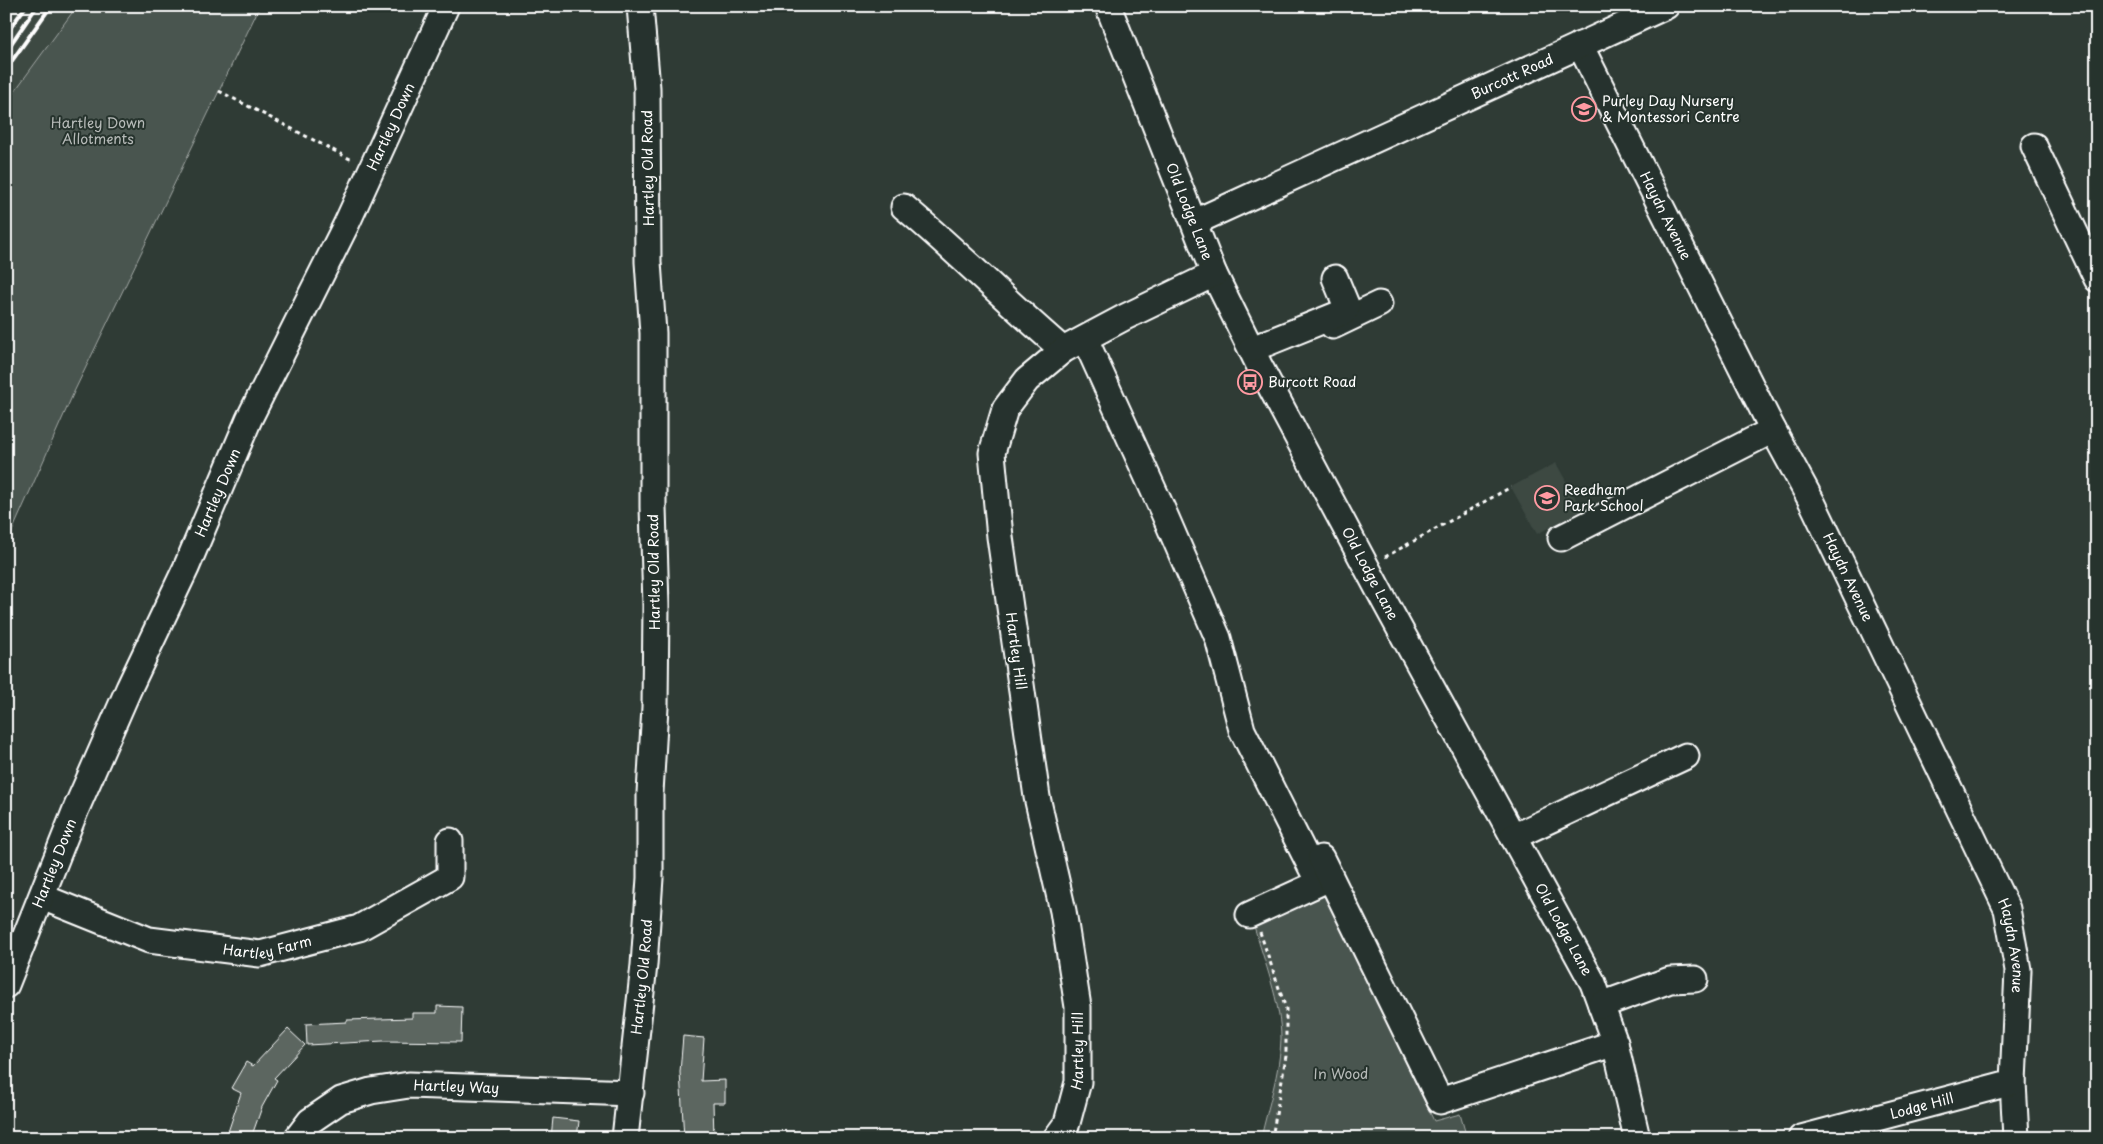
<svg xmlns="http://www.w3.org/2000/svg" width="2103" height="1144" font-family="'Playpen Sans',sans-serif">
  <rect width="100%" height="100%" fill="#2f3b35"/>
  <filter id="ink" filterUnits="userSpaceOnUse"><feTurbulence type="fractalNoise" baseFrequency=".02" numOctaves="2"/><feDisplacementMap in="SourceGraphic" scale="10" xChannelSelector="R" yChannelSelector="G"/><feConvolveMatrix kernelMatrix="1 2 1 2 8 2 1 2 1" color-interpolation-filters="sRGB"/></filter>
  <g filter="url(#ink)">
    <!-- built -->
    <g fill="#3c4842">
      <path d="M6,6H77L6,103Z"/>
      <path d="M1556,463L1582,510L1537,534L1511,487Z"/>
    </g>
    <!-- green -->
    <g fill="#4a544f" stroke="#a4aaa7">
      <path d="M77,6H260L74,392L6,545V103Z"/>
      <path d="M1324,893L1434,1121L1460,1114L1467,1138H1261C1268,1106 1280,1072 1281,1039C1281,1003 1264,961 1254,926Z"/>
    </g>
    <!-- building -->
    <g fill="#5b6661" stroke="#fff">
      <path d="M437,1006L462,1007L461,1042L383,1041L307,1045L306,1024L347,1022V1020L412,1018V1013H437Z"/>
      <path d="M288,1029L305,1045L274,1078L277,1080L262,1107L251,1138H226L241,1093L231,1088L246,1062L253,1066Z"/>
      <path d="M683,1036L704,1038L701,1081L725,1080V1103H713L714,1138H684L680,1072Z"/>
      <path d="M553,1118L579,1121L577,1138H551Z"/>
    </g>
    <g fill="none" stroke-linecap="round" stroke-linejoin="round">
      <defs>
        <g id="minor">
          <path id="s1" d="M1108,6L1214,274L1259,365L1385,602L1593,983L1615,1043L1637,1138"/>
          <path id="s2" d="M1580,45L1773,430L1813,504L2007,909L2018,970L2013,1082L2016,1138"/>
          <path d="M2034,146L2097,279"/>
          <path d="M904,207C959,253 1009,304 1063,350"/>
          <path id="s3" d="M1195,222L1666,6"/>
          <path d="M1333,326L1379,304"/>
          <path d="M1085,339L1163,511L1218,638L1242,730L1319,883L1249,915"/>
          <path d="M1252,349L1344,312L1347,307L1335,278"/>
          <path d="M1561,538L1773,430"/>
          <path d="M1513,837L1686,756"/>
          <path d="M1321,858L1440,1101L1615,1043"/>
          <path id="s4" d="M42,897L149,940L260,954L359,928L450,877V841"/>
          <path id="s5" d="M6,985L76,809L129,688L186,568L249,419L346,225L446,6"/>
          <path d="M1601,1005L1670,980L1695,979"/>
          <path id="s6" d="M297,1138L310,1121L341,1100L371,1091L409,1085L631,1093"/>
          <path id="s7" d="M625,1138L644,965L650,878V793L655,707L656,606L653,507V333L648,262L647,88L640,6"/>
          <path id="s8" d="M1056,1138L1067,1123L1078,1082V1007L1063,911L1037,797L1000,537L992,453L1005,409L1027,380L1063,350L1125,317L1214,274"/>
          <path id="s9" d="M1801,1138L2013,1082"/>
        </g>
      </defs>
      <!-- minor casing -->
      <use href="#minor" stroke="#fff" stroke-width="29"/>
      <!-- path -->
      <g stroke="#fff" stroke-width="3" stroke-dasharray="4 4" stroke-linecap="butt">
        <path d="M219,91L352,160"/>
        <path d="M1385,557L1511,487"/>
        <path d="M1260,932L1286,1009V1056L1272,1138"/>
      </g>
      <!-- minor -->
      <use href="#minor" stroke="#26332d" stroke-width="25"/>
      <!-- rail -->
      <g stroke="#fff" stroke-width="4">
        <path d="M6,16L13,6"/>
        <path d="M6,34L26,6"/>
        <path d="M6,51L37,6"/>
        <path d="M6,69L51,6"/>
      </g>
    </g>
  </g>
  <!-- icons -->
  <defs>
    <symbol id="school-ring" viewBox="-11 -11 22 22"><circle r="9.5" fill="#26332d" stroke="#ff9aa2" stroke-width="1.5"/><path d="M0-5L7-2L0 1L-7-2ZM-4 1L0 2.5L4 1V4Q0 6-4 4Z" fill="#ff9aa2"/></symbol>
    <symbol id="bus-ring" viewBox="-11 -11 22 22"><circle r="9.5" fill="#26332d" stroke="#ff9aa2" stroke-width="1.5"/><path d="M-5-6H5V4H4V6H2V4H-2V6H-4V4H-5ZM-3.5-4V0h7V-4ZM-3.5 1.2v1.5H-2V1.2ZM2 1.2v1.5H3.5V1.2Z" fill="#ff9aa2"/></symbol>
  </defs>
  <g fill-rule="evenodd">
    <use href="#school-ring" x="1570" y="95" width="28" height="28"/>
    <use href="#bus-ring" x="1236" y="368" width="28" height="28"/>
    <use href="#school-ring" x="1533" y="484" width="28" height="28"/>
  </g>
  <g text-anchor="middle" stroke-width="4" stroke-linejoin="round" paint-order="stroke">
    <!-- street labels -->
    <g font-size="14" fill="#fff" stroke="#26332d">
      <text dy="5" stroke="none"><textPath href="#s3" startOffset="349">Burcott Road</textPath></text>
      <text dy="5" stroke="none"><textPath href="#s5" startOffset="941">Hartley Down</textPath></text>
      <text transform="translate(648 168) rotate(-91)" y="5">Hartley Old Road</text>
      <text dy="5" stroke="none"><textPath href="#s1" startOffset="221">Old Lodge Lane</textPath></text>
      <text dy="5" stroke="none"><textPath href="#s2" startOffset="191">Haydn Avenue</textPath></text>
      <text dy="5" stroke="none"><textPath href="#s5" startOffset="536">Hartley Down</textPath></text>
      <text transform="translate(654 572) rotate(-91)" y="5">Hartley Old Road</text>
      <text dy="5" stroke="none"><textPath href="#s1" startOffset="626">Old Lodge Lane</textPath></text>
      <text dy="5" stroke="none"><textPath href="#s2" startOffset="596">Haydn Avenue</textPath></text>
      <text transform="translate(1016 651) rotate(82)" y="5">Hartley Hill</text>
      <text dy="5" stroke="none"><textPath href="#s5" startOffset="131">Hartley Down</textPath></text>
      <text dy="5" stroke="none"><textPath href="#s1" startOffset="1031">Old Lodge Lane</textPath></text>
      <text dy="5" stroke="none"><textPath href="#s4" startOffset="235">Hartley Farm</textPath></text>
      <text dy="5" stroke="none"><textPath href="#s2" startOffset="1001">Haydn Avenue</textPath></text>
      <text dy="5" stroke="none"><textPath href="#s7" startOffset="162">Hartley Old Road</textPath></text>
      <text dy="5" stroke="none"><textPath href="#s8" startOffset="92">Hartley Hill</textPath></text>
      <text dy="5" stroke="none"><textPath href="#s6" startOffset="176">Hartley Way</textPath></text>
      <text dy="5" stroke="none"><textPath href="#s9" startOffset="125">Lodge Hill</textPath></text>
    </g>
    <!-- poi labels -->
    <g font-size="14" fill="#fff" stroke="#26332d" text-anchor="start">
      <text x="1602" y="106">Purley Day Nursery<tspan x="1602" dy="16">&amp; Montessori Centre</tspan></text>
      <text x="1268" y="387">Burcott Road</text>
      <text x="1564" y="495">Reedham<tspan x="1564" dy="16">Park School</tspan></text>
    </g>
    <!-- park labels -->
    <g font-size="14" fill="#b7bbb9" stroke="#26332d">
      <text x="98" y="128">Hartley Down<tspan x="98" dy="16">Allotments</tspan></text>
      <text x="1341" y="1079">In Wood</text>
    </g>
  </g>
  <!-- margin -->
  <rect width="2103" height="1144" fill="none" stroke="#26332d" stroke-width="25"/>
  <rect x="12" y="12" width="2078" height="1119" fill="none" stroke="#fff" stroke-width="2" filter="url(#ink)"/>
</svg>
